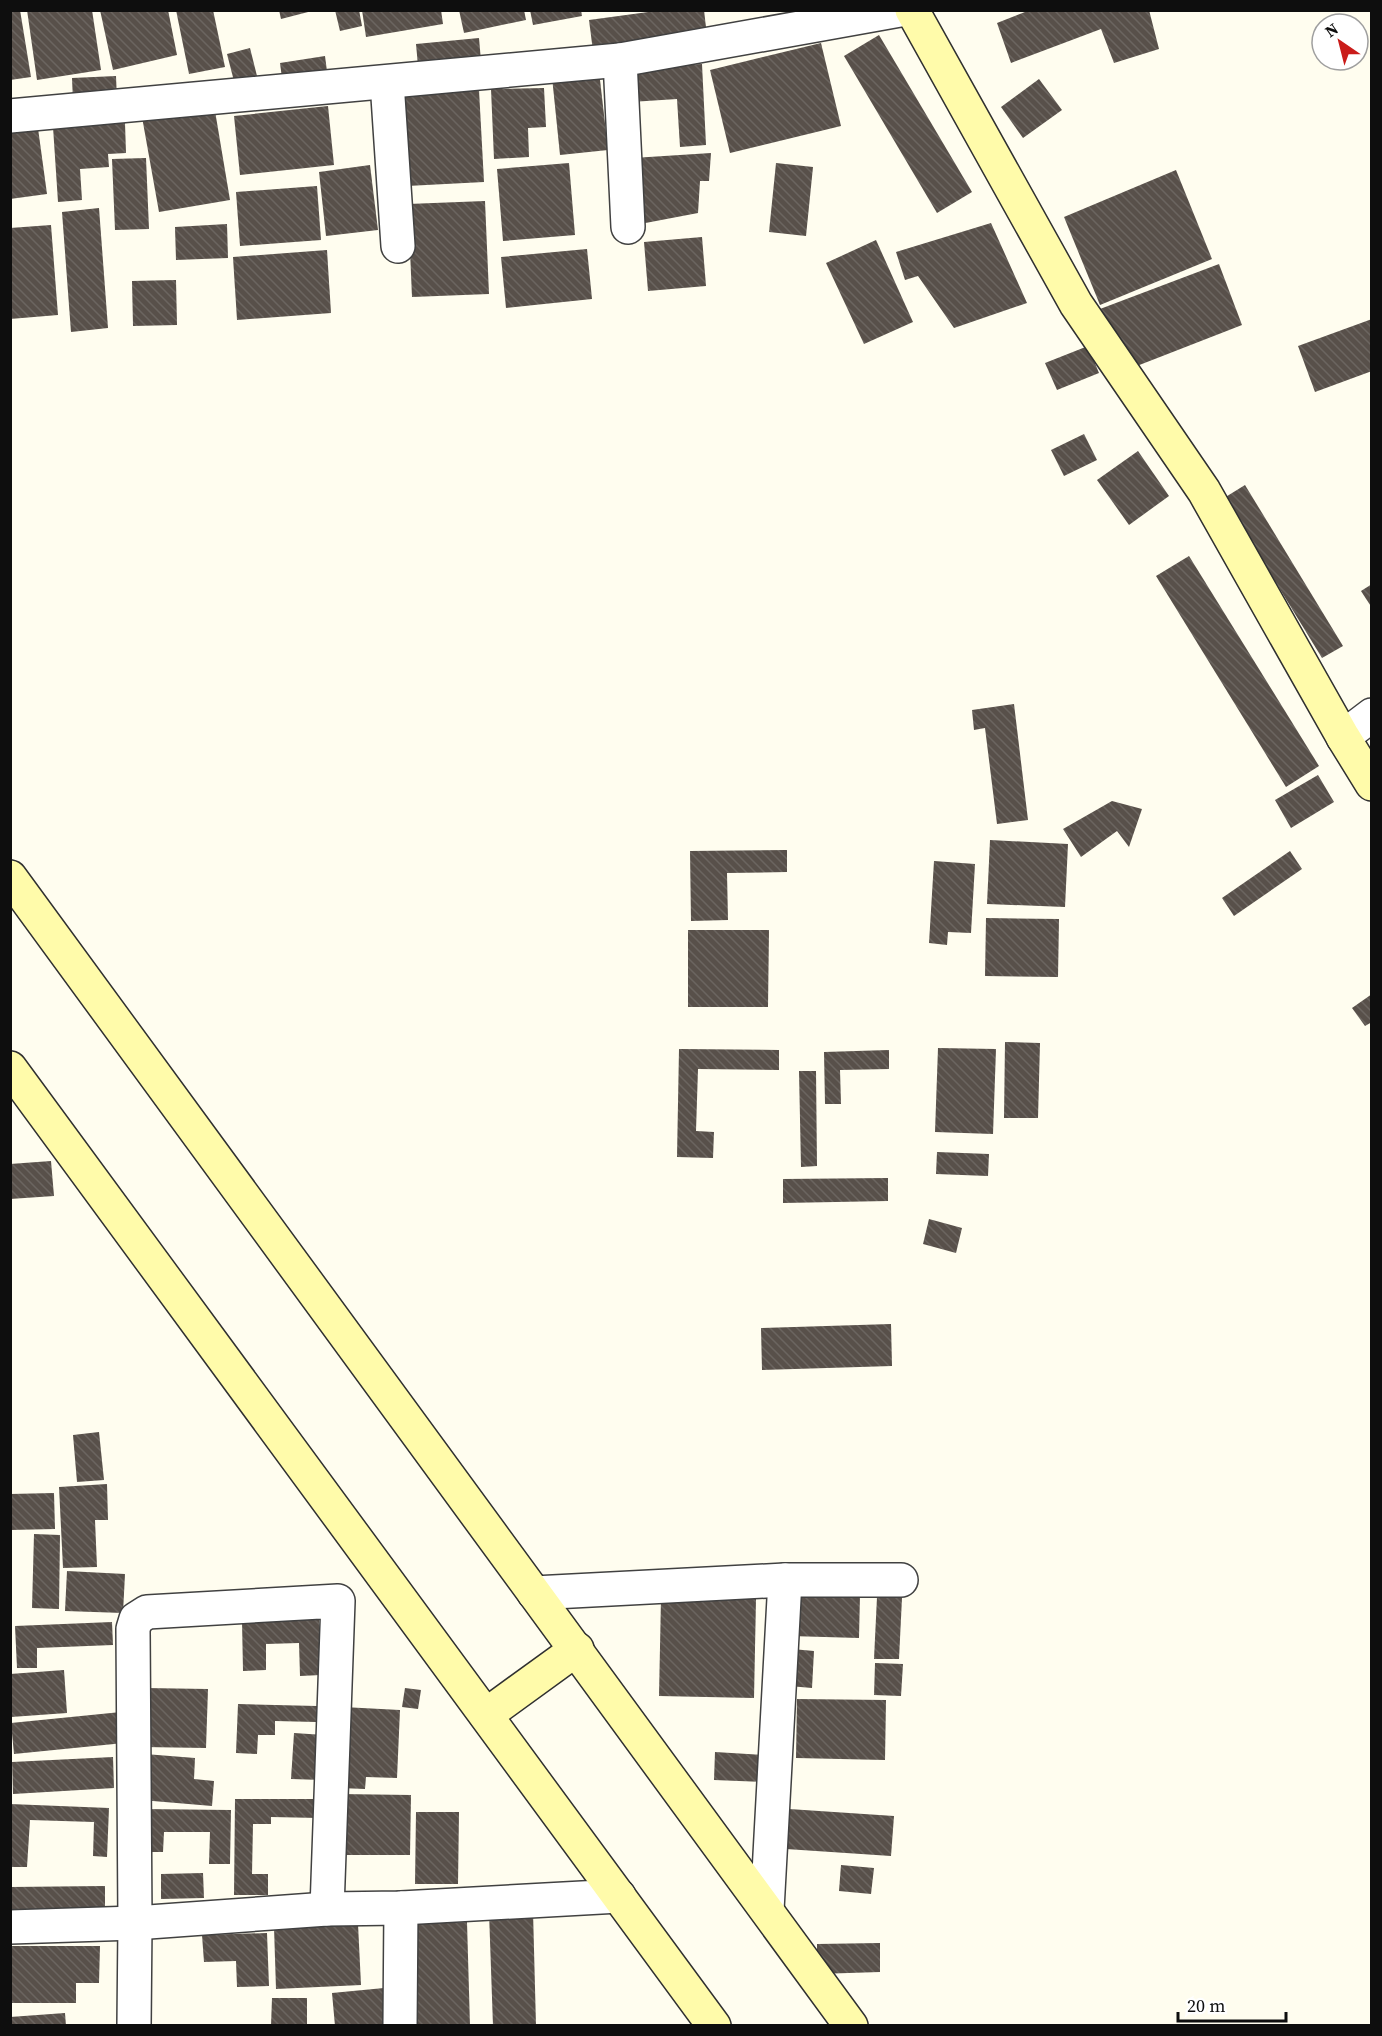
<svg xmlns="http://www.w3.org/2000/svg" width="1382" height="2036" font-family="'Source Serif 4',serif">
  <defs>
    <pattern id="building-back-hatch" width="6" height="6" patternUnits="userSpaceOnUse" patternTransform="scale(1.5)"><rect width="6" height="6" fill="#58504a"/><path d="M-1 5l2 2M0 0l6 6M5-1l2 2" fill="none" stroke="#6b6560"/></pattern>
  </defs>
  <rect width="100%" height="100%" fill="#fffdef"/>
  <!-- building -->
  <g fill="url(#building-back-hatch)">
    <path d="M10,10H20L31,77L10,80Z"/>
    <path d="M27,10H92L101,70L37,80Z"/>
    <path d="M100,10H168L177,55L113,70Z"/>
    <path d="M176,10H213L225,67L189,74Z"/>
    <path d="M279,10H312V11L281,19Z"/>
    <path d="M335,10H359L362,26L340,31Z"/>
    <path d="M362,10H441L443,24L366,37Z"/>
    <path d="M459,10H524L526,20L464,33Z"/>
    <path d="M530,10H581L582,16L533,25Z"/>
    <path d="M663,10H704L707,36L593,51L589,20Z"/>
    <path d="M1030,10H1149L1159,49L1114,63L1101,29L1011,63L997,23Z"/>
    <path d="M879,35L972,192L937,213L844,56Z"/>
    <path d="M479,38L481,61L418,66L416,44Z"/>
    <path d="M821,43L841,126L730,153L710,70Z"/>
    <path d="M250,48L258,80L235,85L227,54Z"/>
    <path d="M325,56L328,79L283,86L280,63Z"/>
    <path d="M702,64L706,145L680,147L677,99L631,102L629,68Z"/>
    <path d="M599,71L608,150L560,155L552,77Z"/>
    <path d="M116,76L117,100L73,102L72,78Z"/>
    <path d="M1039,79L1062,110L1023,138L1001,107Z"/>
    <path d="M544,88L546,127L528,128L529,157L494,159L491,89Z"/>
    <path d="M479,90L484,182L407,186L402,95Z"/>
    <path d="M214,105L230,200L159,212L142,117Z"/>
    <path d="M328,106L334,165L240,175L234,116Z"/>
    <path d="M37,121L47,194L10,199V125Z"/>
    <path d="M125,123L126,153L108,154L109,167L80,169L82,200L58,202L53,127Z"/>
    <path d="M711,153L709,181H700L698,213L635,225L633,158Z"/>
    <path d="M146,158L149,229L115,230L112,159Z"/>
    <path d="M569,163L575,235L503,241L497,169Z"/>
    <path d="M776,163L813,167L806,236L769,232Z"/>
    <path d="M370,165L378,230L326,236L319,172Z"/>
    <path d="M1176,170L1212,259L1100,305L1064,217Z"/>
    <path d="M317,186L321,240L240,246L236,192Z"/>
    <path d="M485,201L489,294L412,297L408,204Z"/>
    <path d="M99,208L108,328L71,332L62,212Z"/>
    <path d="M991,223L1027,303L954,328L918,276L905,280L896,252Z"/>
    <path d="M227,224L228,258L176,260L175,227Z"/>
    <path d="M51,225L58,315L10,319V228Z"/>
    <path d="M702,237L706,286L648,291L644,242Z"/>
    <path d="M876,240L913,322L864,344L826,263Z"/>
    <path d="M587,249L592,299L506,308L501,257Z"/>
    <path d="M327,250L331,313L237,320L233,257Z"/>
    <path d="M1219,264L1242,325L1124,371L1100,309Z"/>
    <path d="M176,280L177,325L133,326L132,281Z"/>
    <path d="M1372,319V371L1315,392L1298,346Z"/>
    <path d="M1088,346L1099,373L1057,390L1045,363Z"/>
    <path d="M1084,434L1097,460L1064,476L1051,450Z"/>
    <path d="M1138,451L1169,496L1129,525L1097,480Z"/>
    <path d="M1245,485L1343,646L1322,658L1224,498Z"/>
    <path d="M1189,556L1319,766L1286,787L1156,576Z"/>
    <path d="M1372,584V608L1361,591Z"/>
    <path d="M1014,704L1028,820L997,824L985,728L974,730L972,710Z"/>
    <path d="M1318,775L1334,802L1291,828L1275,800Z"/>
    <path d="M1112,801L1142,809L1129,847L1117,831L1081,857L1063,829Z"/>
    <path d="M990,840L1068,844L1065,907L987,904Z"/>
    <path d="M787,850V872L727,873L728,920L691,921L690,851Z"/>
    <path d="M1290,851L1302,869L1234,916L1222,898Z"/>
    <path d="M934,861L975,864L971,933L948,932L947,945L929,943Z"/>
    <path d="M986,918L1059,919L1058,977L985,976Z"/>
    <path d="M688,930H769L768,1007H688Z"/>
    <path d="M1372,994V1022L1365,1026L1352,1008Z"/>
    <path d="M1005,1042L1040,1043L1038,1118H1004Z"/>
    <path d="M938,1048L996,1049L993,1134L935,1132Z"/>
    <path d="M679,1049L779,1050V1070L698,1069L696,1131L714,1132L713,1158L677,1157Z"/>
    <path d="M889,1050V1069L840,1070L841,1104H825L824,1052Z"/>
    <path d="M799,1071H816L817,1166L801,1167Z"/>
    <path d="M937,1152L989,1154L988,1176L936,1174Z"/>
    <path d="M51,1161L54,1196L10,1199V1164Z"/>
    <path d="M888,1178V1201L783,1203V1179Z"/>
    <path d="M929,1219L962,1228L956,1253L923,1244Z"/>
    <path d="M891,1324L892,1366L762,1370L761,1328Z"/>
    <path d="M99,1432L104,1480L77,1482L73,1435Z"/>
    <path d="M107,1484L108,1520H95L97,1567L63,1568L59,1487Z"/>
    <path d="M54,1493L55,1529L10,1530V1494Z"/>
    <path d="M34,1534L60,1535L59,1609L32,1608Z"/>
    <path d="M67,1571L125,1574L123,1613L65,1611Z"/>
    <path d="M791,1593L860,1595L859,1638L790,1636Z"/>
    <path d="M877,1597L902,1598L899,1659H874Z"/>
    <path d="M661,1598L756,1599L754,1698L659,1696Z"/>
    <path d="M319,1619L321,1675L300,1676L299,1643L266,1644V1670L243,1671L242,1621Z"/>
    <path d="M112,1622L113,1645L37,1648V1668H17L15,1626Z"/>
    <path d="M792,1649L814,1651L812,1688L789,1686Z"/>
    <path d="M875,1663L903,1664L901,1696L874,1695Z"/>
    <path d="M64,1670L67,1713L11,1717L10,1674Z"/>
    <path d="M145,1688L208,1689L206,1748L143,1747Z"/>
    <path d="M405,1688L421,1690L418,1709L402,1707Z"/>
    <path d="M797,1699L886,1700L885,1760L796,1758Z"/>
    <path d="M238,1704L317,1706L316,1722L275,1721V1735H258L257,1754L236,1753Z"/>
    <path d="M343,1707L400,1710L397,1778L366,1777L365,1789L340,1788Z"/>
    <path d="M121,1712L124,1743L14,1754L11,1723Z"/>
    <path d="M294,1733L324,1735L322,1780L291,1779Z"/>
    <path d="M715,1752L765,1755L764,1782L714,1780Z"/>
    <path d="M145,1754L195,1758L194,1779L214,1781L212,1806L141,1800Z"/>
    <path d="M113,1757L114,1788L13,1794L12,1762Z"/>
    <path d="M339,1794L411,1795L410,1855H338Z"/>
    <path d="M235,1799H319V1818L271,1817V1824H253L252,1874H268V1895H234Z"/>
    <path d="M10,1804L109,1808L107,1857L93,1856L94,1822L30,1820L27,1867H10Z"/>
    <path d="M142,1809L231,1810L230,1864H209L210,1832H164L163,1852H142Z"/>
    <path d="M789,1809L894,1816L891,1856L786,1849Z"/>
    <path d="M416,1812H459L458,1884H415Z"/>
    <path d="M841,1865L874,1868L871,1894L839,1891Z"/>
    <path d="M203,1873L204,1898L161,1899V1874Z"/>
    <path d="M105,1886V1915L10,1916V1887Z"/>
    <path d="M533,1911L536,2026H493L489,1912Z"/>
    <path d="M467,1922L470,2026H418L415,1924Z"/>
    <path d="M358,1924L361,1985L276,1989L274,1927Z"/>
    <path d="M267,1933L269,1986L237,1987L236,1961L204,1962L202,1935Z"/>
    <path d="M880,1943V1972L817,1974V1944Z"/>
    <path d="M10,1946H100L99,1983H76V2003H10Z"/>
    <path d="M384,1988L387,2026H335L332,1993Z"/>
    <path d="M272,1998H307V2026H271Z"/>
    <path d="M65,2013L66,2026H10V2017Z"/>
  </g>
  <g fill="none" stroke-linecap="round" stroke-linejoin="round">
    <defs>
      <g id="street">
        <path d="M620,60L628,227"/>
        <path d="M387,82L398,246"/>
        <path d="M10,116L620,60L900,10"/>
        <path d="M1343,737L1372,715"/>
        <path d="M534,1593L785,1580H901"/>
        <path d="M767,1910L785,1580"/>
        <path d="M10,1927L135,1923L327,1909L401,1908L619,1896"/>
        <path d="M134,2026L135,1923L133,1629L136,1619L147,1612L338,1601L327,1909"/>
        <path d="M400,2026L401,1908"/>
      </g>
      <g id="secondary">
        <path d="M912,10L1076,304L1204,491L1343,737L1372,784"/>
        <path d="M10,877L851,2026"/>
        <path d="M10,1068L714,2026"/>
        <path d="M486,1715L577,1649"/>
      </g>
    </defs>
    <!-- street casing -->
    <use href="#street" stroke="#414141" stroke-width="36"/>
    <!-- secondary casing -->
    <use href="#secondary" stroke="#303030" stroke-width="36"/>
    <!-- street -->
    <use href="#street" stroke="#fff" stroke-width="33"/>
    <!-- secondary -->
    <use href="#secondary" stroke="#fffbaa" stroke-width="33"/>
  </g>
  <!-- border -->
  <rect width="1382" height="2036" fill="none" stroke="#0e0e0e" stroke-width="24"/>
  <!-- north arrow -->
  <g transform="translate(1340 42) rotate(325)"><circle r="28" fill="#ffffff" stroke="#9f9f9f" stroke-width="1.5"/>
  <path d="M0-4.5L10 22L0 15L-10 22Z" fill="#ca1c1a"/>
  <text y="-9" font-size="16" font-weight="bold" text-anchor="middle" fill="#0e0e0e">N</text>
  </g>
  <!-- scale -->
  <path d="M1178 2012v9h108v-9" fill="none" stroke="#0e0e0e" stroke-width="3"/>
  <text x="1187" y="2012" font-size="18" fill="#0e0e0e" stroke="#ffffff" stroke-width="4.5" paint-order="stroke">20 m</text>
</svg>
